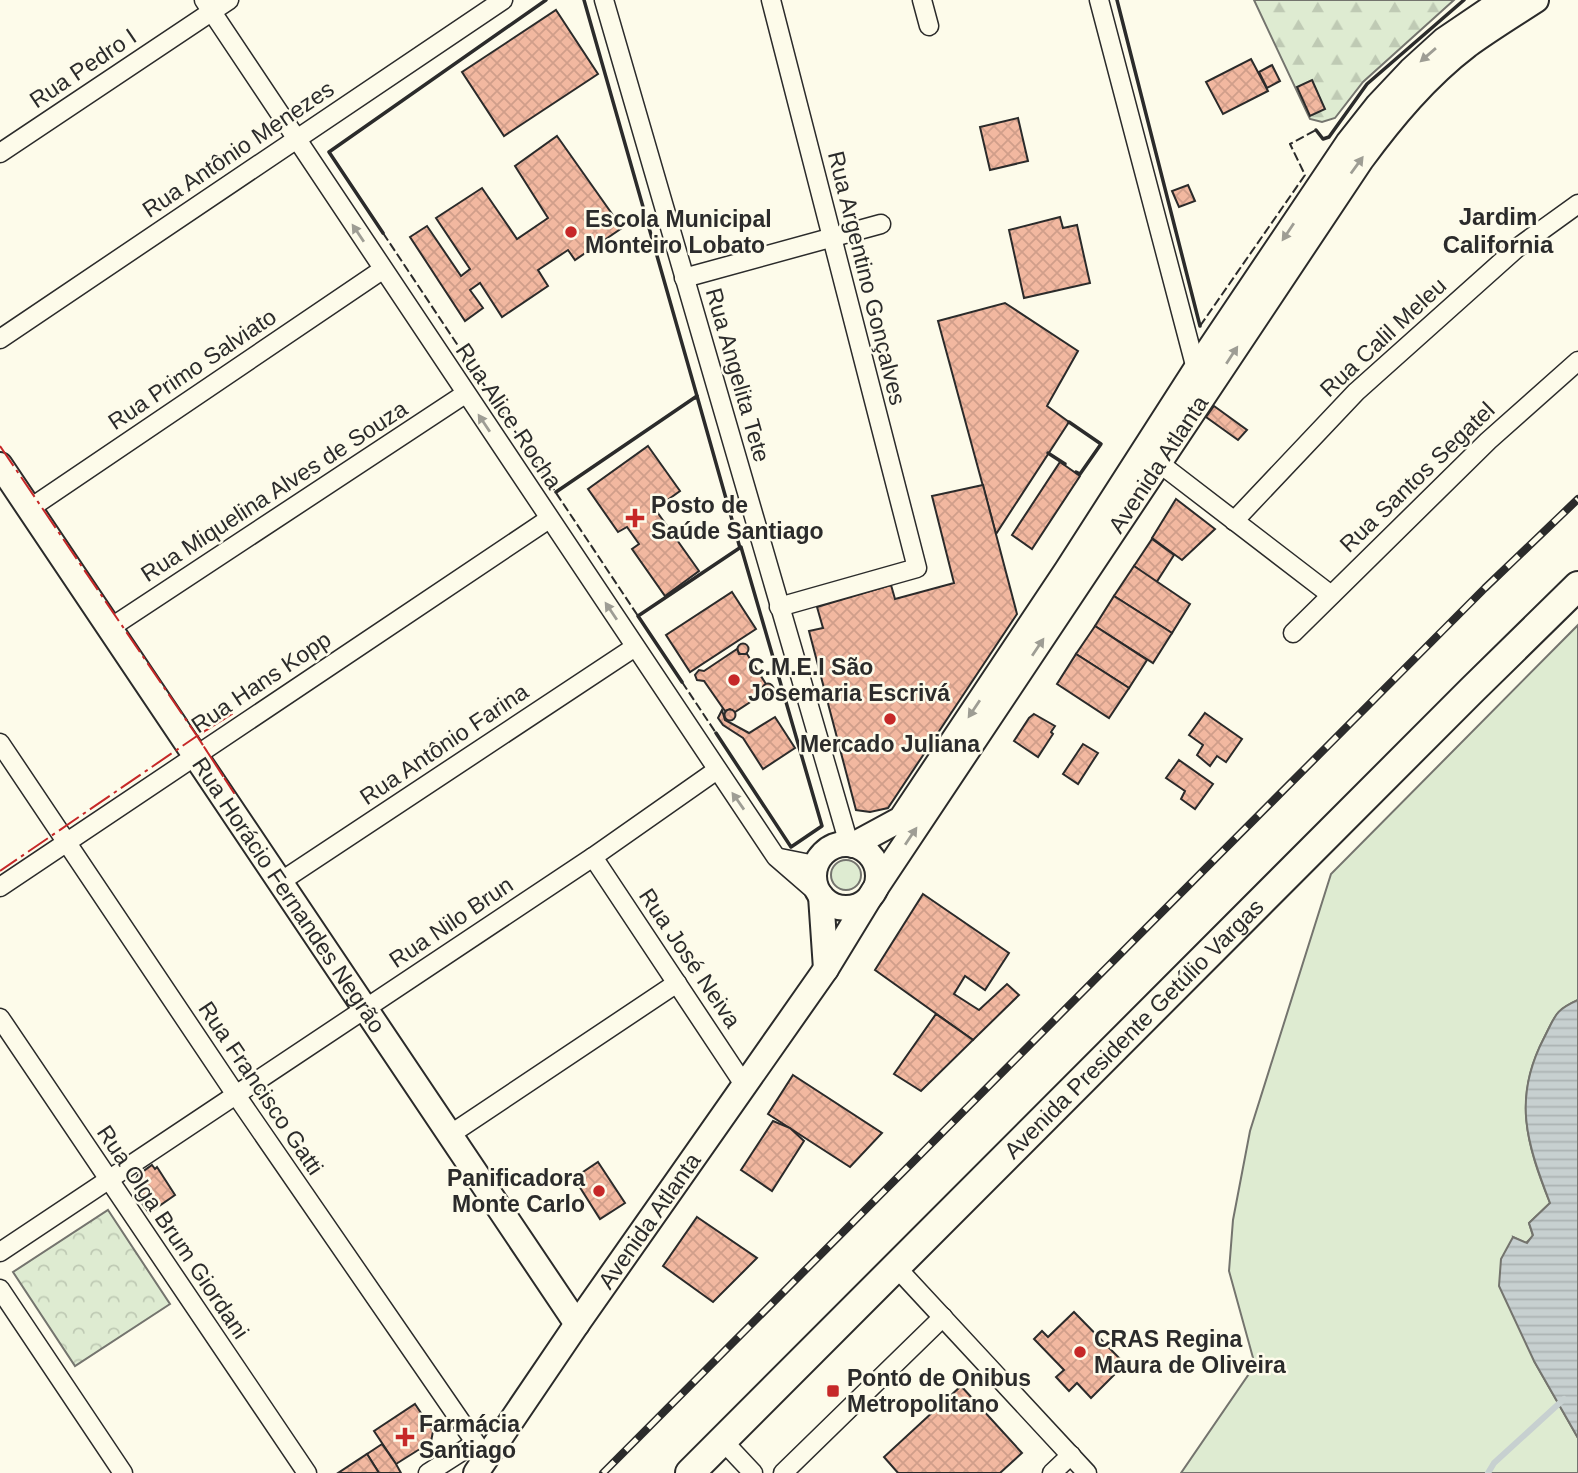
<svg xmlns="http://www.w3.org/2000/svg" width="1578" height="1473" font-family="Helvetica,sans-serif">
  <defs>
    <pattern id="forest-firs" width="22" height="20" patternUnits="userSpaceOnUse" patternTransform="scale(1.75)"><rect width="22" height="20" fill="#deebd1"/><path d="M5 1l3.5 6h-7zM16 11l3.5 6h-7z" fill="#bfcab4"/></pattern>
    <pattern id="park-crowns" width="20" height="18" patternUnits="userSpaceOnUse" patternTransform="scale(1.75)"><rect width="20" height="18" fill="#deebd1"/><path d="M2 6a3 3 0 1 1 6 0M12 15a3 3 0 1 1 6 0" fill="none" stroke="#bfcab4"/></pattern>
    <pattern id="water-rules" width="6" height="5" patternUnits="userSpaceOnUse" patternTransform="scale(1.75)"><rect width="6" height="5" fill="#c7d0d0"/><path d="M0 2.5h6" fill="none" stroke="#abb3b3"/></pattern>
    <pattern id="building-cross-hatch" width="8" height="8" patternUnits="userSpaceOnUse" patternTransform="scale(1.75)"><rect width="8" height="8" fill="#f2b8a0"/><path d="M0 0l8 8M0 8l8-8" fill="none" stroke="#d09e8a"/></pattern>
  </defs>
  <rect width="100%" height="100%" fill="#fdfbea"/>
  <!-- grass -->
  <g fill="#deebd1" stroke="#74746e" stroke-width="2">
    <path d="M1578,625V1000C1554,1011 1556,1015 1544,1038C1513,1098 1526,1143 1550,1203L1529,1223L1533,1236L1526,1243L1513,1237L1534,1361L1578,1438V1473H1181L1255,1365L1229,1271L1233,1220L1250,1131L1331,874Z"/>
    <circle cx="846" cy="875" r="15"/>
  </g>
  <!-- forest -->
  <path fill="url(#forest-firs)" stroke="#74746e" stroke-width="2" d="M1254,0H1454L1363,82L1335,118L1322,122L1310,119Z"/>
  <!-- park -->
  <path fill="url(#park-crowns)" stroke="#74746e" stroke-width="2" d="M108,1210L170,1304L75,1366L13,1272Z"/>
  <!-- water -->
  <path fill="url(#water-rules)" stroke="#74746e" stroke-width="2" d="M1578,1000V1438L1534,1361L1499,1286L1501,1259L1513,1237L1527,1243L1533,1235L1529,1223L1550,1203C1527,1143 1512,1099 1544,1038C1556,1015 1554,1011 1578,1000Z"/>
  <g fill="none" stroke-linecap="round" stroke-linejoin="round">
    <!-- stream -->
    <path stroke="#c7d0d0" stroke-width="6" d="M1488,1473L1494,1463L1564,1399"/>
  </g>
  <!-- building -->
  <g fill="url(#building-cross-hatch)" stroke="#2b2b2b" stroke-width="2">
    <path d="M556,10L598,74L504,136L462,72Z"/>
    <path d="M1251,59L1268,91L1223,114L1206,82Z"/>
    <path d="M1272,65L1280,81L1267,88L1259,72Z"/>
    <path d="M1312,80L1325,109L1310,116L1297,87Z"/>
    <path d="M1018,118L1028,161L990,170L980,127Z"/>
    <path d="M557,136L622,228L575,260L568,250L538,270L548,286L502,317L480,283L470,290L483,308L465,321L410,237L427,226L461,276L470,269L436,218L482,188L517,239L548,218L515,166Z"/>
    <path d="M1188,185L1195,201L1179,207L1172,191Z"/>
    <path d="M1060,217L1063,228L1077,225L1090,283L1024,298L1009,230Z"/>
    <path d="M1005,303L1078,351L1047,406L1069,422L996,534L938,321Z"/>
    <path d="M1214,406L1247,430L1238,440L1206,417Z"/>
    <path d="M648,446L680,491L655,509L699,571L665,596L632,549L639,544L627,527L618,532L588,489Z"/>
    <path d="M1060,462L1080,476L1032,549L1012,535Z"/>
    <path d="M983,485L1017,614L888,808L870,812L856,810L809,631L823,628L817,607L891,585L895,599L954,583L932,496Z"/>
    <path d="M1176,499L1215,529L1182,560L1152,538Z"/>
    <path d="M1152,539L1174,555L1156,583L1134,566Z"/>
    <path d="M1134,566L1190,604L1172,633L1114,596Z"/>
    <path d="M732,592L756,629L690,672L666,635Z"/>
    <path d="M1114,596L1172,633L1153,663L1095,626Z"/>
    <path d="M1095,626L1147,660L1129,688L1076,654Z"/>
    <circle cx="743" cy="649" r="5.5"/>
    <path d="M737,649L739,654H747L766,684L762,688L764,693L735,712L730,709L725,711L704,681L697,680L695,675L699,670L704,671Z"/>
    <path d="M1076,654L1129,688L1109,718L1057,684Z"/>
    <circle cx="768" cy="689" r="5.5"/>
    <circle cx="730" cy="715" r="5.5"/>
    <path d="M722,710L725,720L749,733L775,717L795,748L763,769L743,738L723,725L718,718Z"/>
    <path d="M1205,713L1242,739L1226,762L1217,756L1210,766L1197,755L1203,745L1189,735Z"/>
    <path d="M1034,714L1055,726L1051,732L1053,734L1038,757L1014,741L1029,718Z"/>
    <path d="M1083,744L1098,753L1078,784L1063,774Z"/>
    <path d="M1179,760L1213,784L1195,809L1181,799L1185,791L1166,778Z"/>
    <path d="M923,894L1009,953L985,990L965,976L954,994L979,1010L1007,984L1019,995L973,1040L875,970Z"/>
    <path d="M936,1014L973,1040L921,1091L894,1074Z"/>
    <path d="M793,1075L882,1133L850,1167L768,1114Z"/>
    <path d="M773,1121L790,1128L804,1141L772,1191L741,1170Z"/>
    <path d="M598,1162L625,1203L600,1219L574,1178Z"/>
    <path d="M152,1165L155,1169L157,1167L175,1195L149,1213L134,1192V1184L138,1175Z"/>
    <path d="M697,1217L757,1258L713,1302L663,1266Z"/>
    <path d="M1074,1312L1125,1364L1091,1398L1077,1383L1069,1391L1056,1377L1064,1370L1034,1339L1042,1331L1048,1337Z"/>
    <path d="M961,1386L1022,1453L1000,1473H898L884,1457Z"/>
    <path d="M415,1404L433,1431L431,1442L396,1464L374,1431Z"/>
    <path d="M382,1444L396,1464L401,1473H379L367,1454Z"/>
    <path d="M367,1454L379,1473H338Z"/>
  </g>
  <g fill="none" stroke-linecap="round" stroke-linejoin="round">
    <defs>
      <g id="street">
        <path d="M204,0L776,857L821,896"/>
        <path d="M604,0L849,844"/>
        <path d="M771,0L917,568L779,607"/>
        <path d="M922,0L929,26"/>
        <path d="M1099,0L1196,369L1202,373"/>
        <path d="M0,153L229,0"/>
        <path d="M684,278L881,224"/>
        <path d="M0,339L503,0"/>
        <path d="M1150,456L1331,595"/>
        <path d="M29,509L382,270"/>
        <path d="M1234,521L1356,392L1517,248L1578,204"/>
        <path d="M110,628L465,394"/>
        <path d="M1293,633L1488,441L1578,361"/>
        <path d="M0,743L236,1095L486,1458"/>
        <path d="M593,857L745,1086"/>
        <path d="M780,858L815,865"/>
        <path d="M280,882L635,647"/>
        <path d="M0,887L549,519"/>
        <path d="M0,1018L307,1473"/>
        <path d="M451,1134L677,983"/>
        <path d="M0,1252L593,857L717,770"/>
        <path d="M896,1267L1087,1473"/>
        <path d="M0,1289L123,1473"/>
        <path d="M723,1441L753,1473"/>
        <path d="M428,1473L475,1443"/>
        <path d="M783,1473L943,1317"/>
        <path d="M1052,1473L1071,1455"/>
      </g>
      <g id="secondary">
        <path id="s1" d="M0,465L577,1324"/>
        <circle cx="846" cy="876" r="32"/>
        <path d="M853,845L901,819L1067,570L1196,369L1348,143L1378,105L1411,70L1444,40L1503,0"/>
        <path d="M821,896L826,969"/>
        <path id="s2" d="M476,1473L577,1324L826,969L873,892L1361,160C1392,118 1426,77 1468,45C1490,29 1513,15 1536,0"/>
      </g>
      <g id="primary">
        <path id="s3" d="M690,1473L1472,690L1578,586"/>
      </g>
    </defs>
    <!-- street casing -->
    <use href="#street" stroke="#2b2b2b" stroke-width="21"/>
    <!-- secondary casing -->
    <use href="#secondary" stroke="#2b2b2b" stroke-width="28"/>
    <!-- primary casing -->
    <use href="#primary" stroke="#2b2b2b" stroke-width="32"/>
    <!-- street -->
    <use href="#street" stroke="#fdfbea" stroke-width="18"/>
    <!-- secondary -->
    <use href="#secondary" stroke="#fdfbea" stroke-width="24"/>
    <!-- primary -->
    <use href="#primary" stroke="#fdfbea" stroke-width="28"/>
    <defs>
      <path id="rail" d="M603,1473L1485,588L1578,499"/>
    </defs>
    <!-- rail casing -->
    <use href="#rail" stroke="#2b2b2b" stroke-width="8"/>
    <!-- rail -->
    <use href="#rail" stroke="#fdfbea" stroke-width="5" stroke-dasharray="16" stroke-linecap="butt"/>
    <!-- fence -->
    <g stroke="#2b2b2b" stroke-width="2" stroke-dasharray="9 3.5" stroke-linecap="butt">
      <path d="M383,233L638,616"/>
      <path d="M1200,326L1305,175L1290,144L1316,130"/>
      <path d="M682,682L716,733"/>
    </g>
    <!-- wall -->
    <g stroke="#2b2b2b" stroke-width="3.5">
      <path d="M1117,0L1200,326"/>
      <path d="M1316,130L1323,139L1329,137L1367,84L1464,0"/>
      <path d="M383,233L329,152L546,0"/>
      <path d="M695,398L697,396L740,548"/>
      <path d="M1069,422L1101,444L1080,474L1076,472"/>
      <path d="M1048,453L1065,464"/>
      <path d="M556,492L697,396L584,0"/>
      <path d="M682,682L638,616L741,547L822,826L791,847L716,733"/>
    </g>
    <!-- power -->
    <path stroke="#c62828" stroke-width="2" stroke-dasharray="24 5 3.5 5" stroke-linecap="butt" d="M0,446L197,736L234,793L197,736L232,714L197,736L0,871"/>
  </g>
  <!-- one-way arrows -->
  <defs><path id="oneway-solid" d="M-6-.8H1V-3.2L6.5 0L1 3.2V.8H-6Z" transform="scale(1.75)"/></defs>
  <g fill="#9e9d94">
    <use href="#oneway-solid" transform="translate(1428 55) rotate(139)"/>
    <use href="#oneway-solid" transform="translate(1357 165) rotate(-54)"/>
    <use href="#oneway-solid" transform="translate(1288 232) rotate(124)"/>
    <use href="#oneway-solid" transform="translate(358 233) rotate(-124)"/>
    <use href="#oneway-solid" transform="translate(1232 355) rotate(-57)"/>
    <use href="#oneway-solid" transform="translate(484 423) rotate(-124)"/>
    <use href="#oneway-solid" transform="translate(611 611) rotate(-124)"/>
    <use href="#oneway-solid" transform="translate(1038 647) rotate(-56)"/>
    <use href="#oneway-solid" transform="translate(974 709) rotate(124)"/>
    <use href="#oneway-solid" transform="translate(738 801) rotate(-125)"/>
    <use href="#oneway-solid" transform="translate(911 836) rotate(-56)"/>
  </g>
  <!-- markers -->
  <g fill="#c62828" stroke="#fdfbea" stroke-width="2.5">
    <circle cx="571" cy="232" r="7"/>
    <path d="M631.5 507.5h7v7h7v7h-7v7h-7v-7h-7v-7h7z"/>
    <circle cx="734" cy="680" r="7"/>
    <circle cx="890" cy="719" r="7"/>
    <circle cx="599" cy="1191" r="7"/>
    <circle cx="1080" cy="1352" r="7"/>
    <rect x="826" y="1384" width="14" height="14" rx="3.5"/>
    <path d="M401.5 1426.5h7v7h7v7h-7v7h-7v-7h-7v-7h7z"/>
  </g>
  <g text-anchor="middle" stroke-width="5" stroke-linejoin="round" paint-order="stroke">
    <!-- street labels -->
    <g font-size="23" fill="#2b2b2b" stroke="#fdfbea">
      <text transform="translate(83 68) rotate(-34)" y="8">Rua Pedro I</text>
      <text transform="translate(238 149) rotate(-34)" y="8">Rua Antônio Menezes</text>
      <text transform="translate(867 278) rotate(76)" y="8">Rua Argentino Gonçalves</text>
      <text transform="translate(1383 337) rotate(-43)" y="8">Rua Calil Meleu</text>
      <text transform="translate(192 369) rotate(-34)" y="8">Rua Primo Salviato</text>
      <text transform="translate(738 375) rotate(74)" y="8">Rua Angelita Tete</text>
      <text transform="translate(509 416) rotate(56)" y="8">Rua Alice Rocha</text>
      <text dy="8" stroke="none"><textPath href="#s2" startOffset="1218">Avenida Atlanta</textPath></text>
      <text transform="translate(1417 477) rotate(-44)" y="8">Rua Santos Segatel</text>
      <text transform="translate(274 491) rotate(-33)" y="8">Rua Miquelina Alves de Souza</text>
      <text transform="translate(261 682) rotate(-34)" y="8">Rua Hans Kopp</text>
      <text transform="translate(444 744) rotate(-34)" y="8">Rua Antônio Farina</text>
      <text dy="8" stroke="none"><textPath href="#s1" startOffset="518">Rua Horácio Fernandes Negrão</textPath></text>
      <text transform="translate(451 922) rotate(-34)" y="8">Rua Nilo Brun</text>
      <text transform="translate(690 958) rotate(56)" y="8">Rua José Neiva</text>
      <text dy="8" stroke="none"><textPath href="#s3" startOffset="628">Avenida Presidente Getúlio Vargas</textPath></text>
      <text transform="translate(261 1088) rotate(56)" y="8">Rua Francisco Gatti</text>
      <text dy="8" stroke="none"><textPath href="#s2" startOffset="306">Avenida Atlanta</textPath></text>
      <text transform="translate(173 1232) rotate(56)" y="8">Rua Olga Brum Giordani</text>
    </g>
    <!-- poi labels -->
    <g font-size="23" font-weight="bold" fill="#2b2b2b" stroke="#fdfbea" text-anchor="start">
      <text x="585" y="227">Escola Municipal<tspan x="585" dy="26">Monteiro Lobato</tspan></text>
      <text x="651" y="513">Posto de<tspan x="651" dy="26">Saúde Santiago</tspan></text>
      <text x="748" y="675">C.M.E.I São<tspan x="748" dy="26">Josemaria Escrivá</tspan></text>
      <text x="890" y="752" text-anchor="middle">Mercado Juliana</text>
      <text x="585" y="1186" text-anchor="end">Panificadora<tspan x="585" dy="26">Monte Carlo</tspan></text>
      <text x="1094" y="1347">CRAS Regina<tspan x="1094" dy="26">Maura de Oliveira</tspan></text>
      <text x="847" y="1386">Ponto de Onibus<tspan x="847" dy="26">Metropolitano</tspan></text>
      <text x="419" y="1432">Farmácia<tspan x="419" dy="26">Santiago</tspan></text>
    </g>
    <!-- neighbourhood labels -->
    <g font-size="24" font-weight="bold" fill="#2b2b2b" stroke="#fdfbea">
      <text x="1498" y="225">Jardim<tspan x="1498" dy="28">California</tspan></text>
    </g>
  </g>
</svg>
